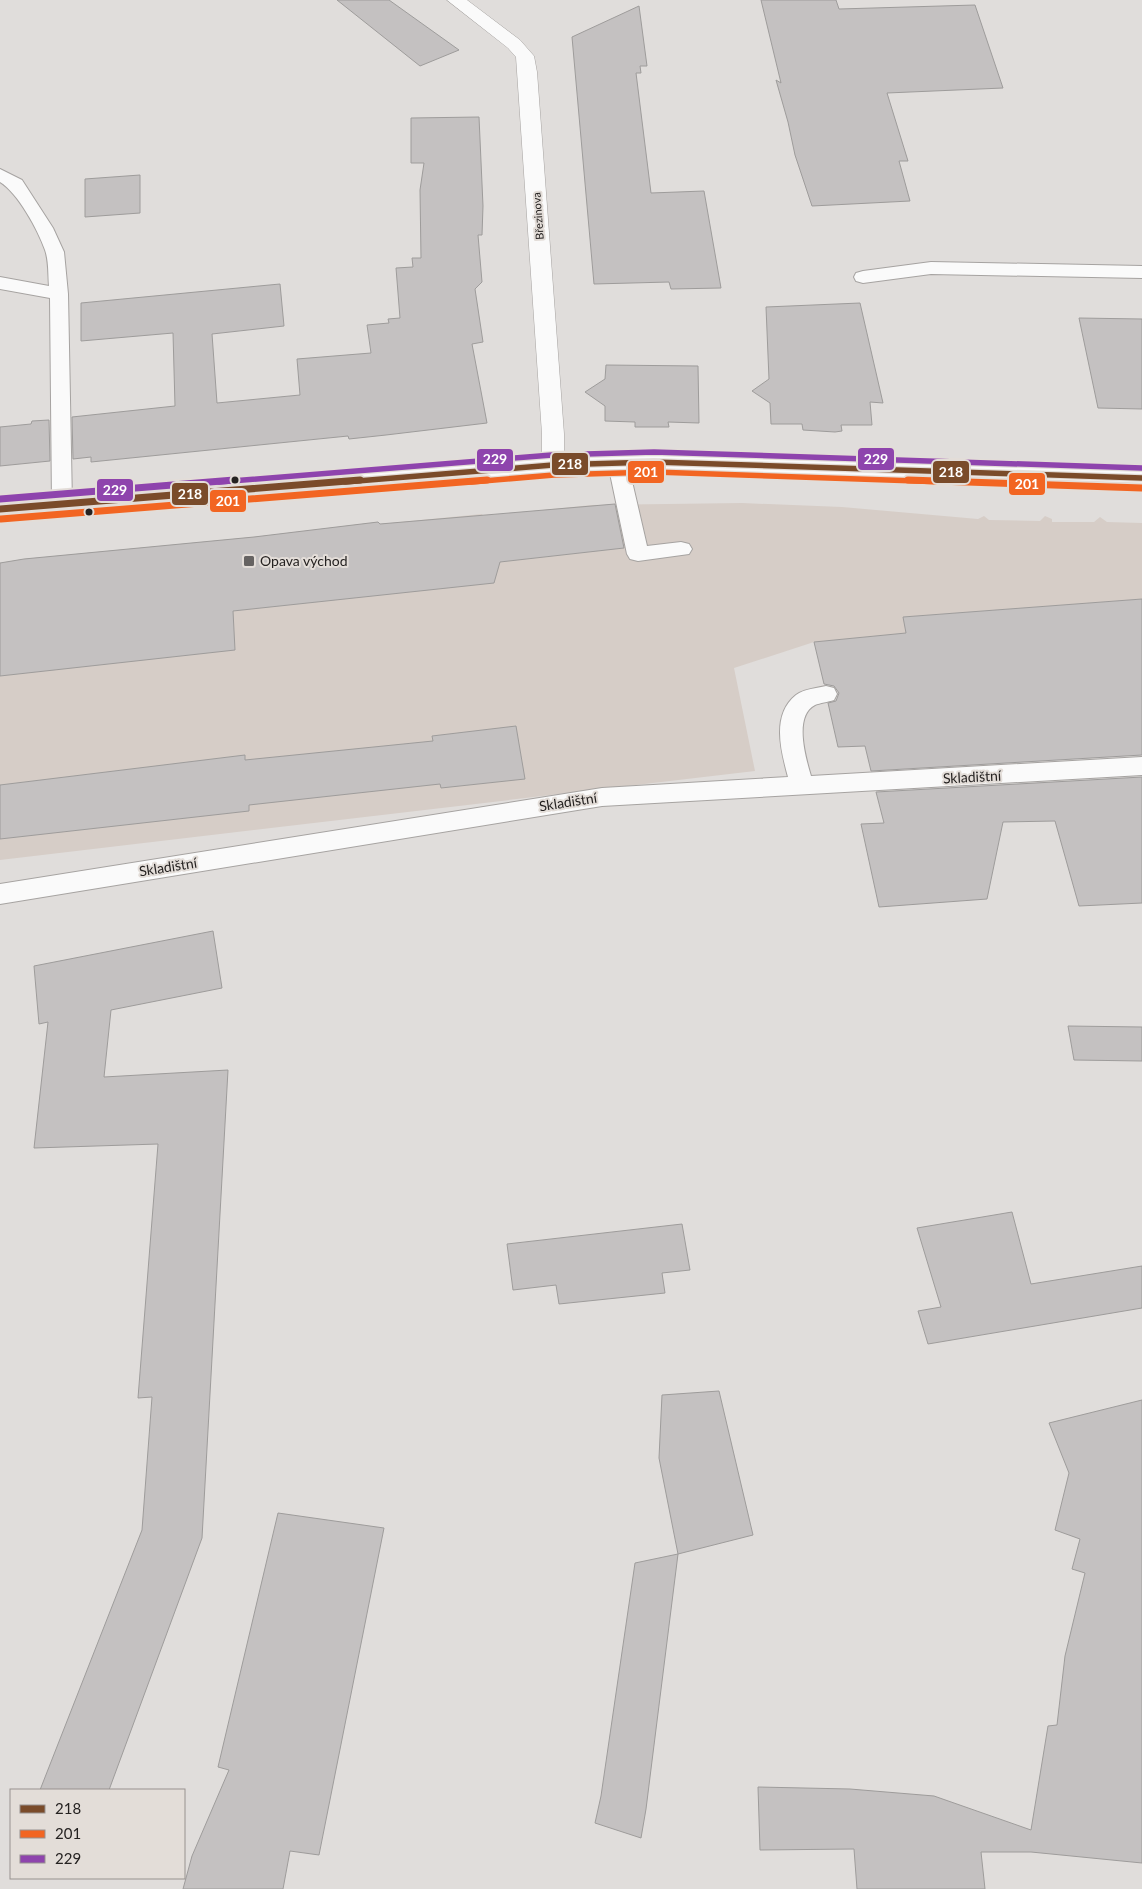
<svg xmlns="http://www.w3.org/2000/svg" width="1142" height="1889" font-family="Lato,sans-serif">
  <rect width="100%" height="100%" fill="#e0dddb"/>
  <!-- built -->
  <path fill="#d6cdc7" d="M742,503L842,507L978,519L984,516L989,520L1040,521L1045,516L1052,519V522H1094L1100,517L1107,522L1142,523V599L903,617L906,633L814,642L734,668L755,771L0,860V563L24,559L253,537L378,522L380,524L482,514L483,516L592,505Z"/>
  <!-- building -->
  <g fill="#c4c1c1" stroke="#9e9c9b">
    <path d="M337,0H389L459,50L420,66Z"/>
    <path d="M761,0H836L839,9L975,5L1003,88L887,93L908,161H899L910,201L812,206L795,155L788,122L776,80L781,83Z"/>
    <path d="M639,6L647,66H640L641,73H636L651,193L704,191L721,288L671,289L669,282L594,284L572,37Z"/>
    <path d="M479,117L483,206L482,235H478L482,282L475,289L483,342L472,344L487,423L386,435L349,439L348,436L91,462V457L73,459L72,417L175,406L173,333L81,341V303L280,284L284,326L212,334L217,403L300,395L297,359L371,353L367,325L389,323L388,319L400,318L396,268L413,267L412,258H421L420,190L424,163H411V118Z"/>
    <path d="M140,175V213L85,217V179Z"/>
    <path d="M860,303L883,403L870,402L872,425H841L842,431L835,432L803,430L802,424H771L770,403L752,391L769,379L766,307Z"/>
    <path d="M1079,318L1142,319V409L1098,408Z"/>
    <path d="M606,365L698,366L699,423L668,422L669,427H635V422L605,421V406L585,392L605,379Z"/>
    <path d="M49,420L50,461L0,466V427L31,424L32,421Z"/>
    <path d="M615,504L624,548L500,562L494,583L233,611L235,650L0,676V563L24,559L254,537L378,522L380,524Z"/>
    <path d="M1142,599V755L871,771L865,746L838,747L828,703L836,701L839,693L834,686L824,684L814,642L906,633L903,617Z"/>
    <path d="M516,726L525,779L441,788L440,784L249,805V811L0,839V785L245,755V760L433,741L432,736Z"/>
    <path d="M1142,777V903L1079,906L1055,821L1003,822L987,899L879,907L861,824L884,823L876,792Z"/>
    <path d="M213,931L222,988L111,1010L104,1077L228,1070L202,1538L109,1790H40L142,1530L152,1397L138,1398L158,1144L34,1148L48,1022L39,1024L34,966Z"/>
    <path d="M1068,1026L1142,1027V1061L1074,1060Z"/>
    <path d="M1012,1212L1031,1284L1142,1266V1308L928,1344L918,1311L941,1307L917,1228Z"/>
    <path d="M682,1224L690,1270L662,1273L665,1293L559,1304L556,1285L513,1290L507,1244Z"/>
    <path d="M719,1391L753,1535L678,1554L659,1458L662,1395Z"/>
    <path d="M1142,1400V1863L1031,1852H981L985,1889H857L854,1849L760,1850L758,1787L850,1789L934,1796L1031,1830L1048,1726L1057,1725L1065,1656L1085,1573L1072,1569L1080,1539L1055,1530L1069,1473L1049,1423Z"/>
    <path d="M278,1513L384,1528L319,1855L290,1851L283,1889H183L192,1856L229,1770L218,1767Z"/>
    <path d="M678,1554L646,1809L641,1838L595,1823L601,1796L635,1563Z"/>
  </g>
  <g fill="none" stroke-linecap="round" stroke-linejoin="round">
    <defs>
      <g id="lane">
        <path d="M0,169L22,180L53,228L64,252L68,294L72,504L69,509L62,511L55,509L52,504L50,298L0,289V277L49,286C48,275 49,261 45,250C38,230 18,193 0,182Z"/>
        <path d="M931,262L1142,266V278L931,274L863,283L856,281L854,277L856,273L863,271Z"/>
        <path d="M618,457L625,459L628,464L647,546L681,542L689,544L692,549L689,554L638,561L630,559L627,554L608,464L611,459Z"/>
        <path d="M826,686L834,688L837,694L834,700C828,702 820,703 815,705C793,716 806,759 811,776L1142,757V775L602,806L0,904V884L602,788L788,777C781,751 771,715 796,695C804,689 817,688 826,686Z"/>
      </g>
      <path id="street" d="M447,0H467L520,40L534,56L537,72L564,434V465L561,470L553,473L545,470L542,465V434L516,57L508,48Z"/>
      <path id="secondary" d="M654,454L1142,470V486L654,470L553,473L0,517V501L553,457Z"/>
    </defs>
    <!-- lane casing -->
    <use href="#lane" stroke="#a6a3a1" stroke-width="2"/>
    <!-- street casing -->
    <use href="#street" stroke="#a6a3a1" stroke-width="1"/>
    <!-- secondary casing -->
    <use href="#secondary" stroke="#a6a3a1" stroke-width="1"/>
    <!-- lane -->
    <use href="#lane" fill="#fafafa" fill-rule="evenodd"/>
    <!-- street -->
    <use href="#street" fill="#fafafa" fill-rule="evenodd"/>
    <!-- secondary -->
    <use href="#secondary" fill="#fafafa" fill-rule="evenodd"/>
    <defs>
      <path id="bus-1-far1" d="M345,482L553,465L654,462L1142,478"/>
      <path id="bus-1" d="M0,509L360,480"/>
      <path id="bus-2-far1" d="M471,482L554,475L654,472L946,482"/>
      <g id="bus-2">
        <path d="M908,480L1142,488"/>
        <path d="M1,519L487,480"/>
      </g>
      <path id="bus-3-far1" d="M219,482L552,455L654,452L1142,468"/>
      <path id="bus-3" d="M0,499L234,480"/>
    </defs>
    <!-- bus-1-far1 casing -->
    <use href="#bus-1-far1" stroke="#e3ddd8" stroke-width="8"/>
    <!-- bus-1 casing -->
    <use href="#bus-1" stroke="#e3ddd8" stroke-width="11"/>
    <!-- bus-2-far1 casing -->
    <use href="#bus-2-far1" stroke="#e3ddd8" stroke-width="8"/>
    <!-- bus-2 casing -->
    <use href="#bus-2" stroke="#e3ddd8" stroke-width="11"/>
    <!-- bus-3-far1 casing -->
    <use href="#bus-3-far1" stroke="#e3ddd8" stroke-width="8"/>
    <!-- bus-3 casing -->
    <use href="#bus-3" stroke="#e3ddd8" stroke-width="11"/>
    <!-- bus-1-far1 -->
    <use href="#bus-1-far1" stroke="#7a4b2a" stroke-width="5.5"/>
    <!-- bus-1 -->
    <use href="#bus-1" stroke="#7a4b2a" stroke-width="7"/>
    <!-- bus-2-far1 -->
    <use href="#bus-2-far1" stroke="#f26522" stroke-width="5.5"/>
    <!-- bus-2 -->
    <use href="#bus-2" stroke="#f26522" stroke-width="7"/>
    <!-- bus-3-far1 -->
    <use href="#bus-3-far1" stroke="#8e44ad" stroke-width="5.5"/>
    <!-- bus-3 -->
    <use href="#bus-3" stroke="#8e44ad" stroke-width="7"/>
  </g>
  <!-- markers -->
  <g fill="#252221" stroke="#e3ddd8" stroke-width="2">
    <circle cx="235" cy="480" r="4.5"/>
    <circle cx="89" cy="512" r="4.5"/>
  </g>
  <rect fill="#666362" stroke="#e3ddd8" stroke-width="2" x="243" y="555" width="12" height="12" rx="2.5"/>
  <g text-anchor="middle" stroke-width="4" stroke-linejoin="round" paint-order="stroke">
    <!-- far-street labels -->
    <g font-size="11" fill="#252221" stroke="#e3ddd8">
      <text transform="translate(538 216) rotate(-94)" y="4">Březinova</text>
    </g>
    <!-- poi labels -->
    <g font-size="14" fill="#252221" stroke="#e3ddd8" text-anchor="start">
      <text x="260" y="566">Opava východ</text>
    </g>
    <!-- street labels -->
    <g font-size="14" fill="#252221" stroke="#e3ddd8">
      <text transform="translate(972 777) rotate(-3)" y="5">Skladištní</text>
      <text transform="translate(568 802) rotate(-9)" y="5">Skladištní</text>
      <text transform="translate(168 867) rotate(-9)" y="5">Skladištní</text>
    </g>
  </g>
  <g stroke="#e3ddd8" stroke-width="2">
    <rect x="857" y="447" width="38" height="24" rx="5" fill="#8e44ad"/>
    <rect x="476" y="448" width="38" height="24" rx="5" fill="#8e44ad"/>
    <rect x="551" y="452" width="38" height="24" rx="5" fill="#7a4b2a"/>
    <rect x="932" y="460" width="38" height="24" rx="5" fill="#7a4b2a"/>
    <rect x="627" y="460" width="38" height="24" rx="5" fill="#f26522"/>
    <rect x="1008" y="472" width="38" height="24" rx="5" fill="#f26522"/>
    <rect x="96" y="478" width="38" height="24" rx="5" fill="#8e44ad"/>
    <rect x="171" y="482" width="38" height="24" rx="5" fill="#7a4b2a"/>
    <rect x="209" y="489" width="38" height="24" rx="5" fill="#f26522"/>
  </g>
  <g font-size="14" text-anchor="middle" font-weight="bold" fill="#fff">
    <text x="876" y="464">229</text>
    <text x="495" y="464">229</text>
    <text x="570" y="469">218</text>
    <text x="951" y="477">218</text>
    <text x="646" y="477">201</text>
    <text x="1027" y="489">201</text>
    <text x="115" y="495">229</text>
    <text x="190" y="499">218</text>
    <text x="228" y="506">201</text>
  </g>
  <!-- legend -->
  <rect x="10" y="1789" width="175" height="90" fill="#e3ddd8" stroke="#97928f"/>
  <rect x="20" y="1805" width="25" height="8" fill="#7a4b2a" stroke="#97928f"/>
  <text x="55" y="1814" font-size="15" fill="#252221">218</text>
  <rect x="20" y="1830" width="25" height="8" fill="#f26522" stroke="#97928f"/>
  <text x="55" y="1839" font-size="15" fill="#252221">201</text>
  <rect x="20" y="1855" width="25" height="8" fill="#8e44ad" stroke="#97928f"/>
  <text x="55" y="1864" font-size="15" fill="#252221">229</text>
</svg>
